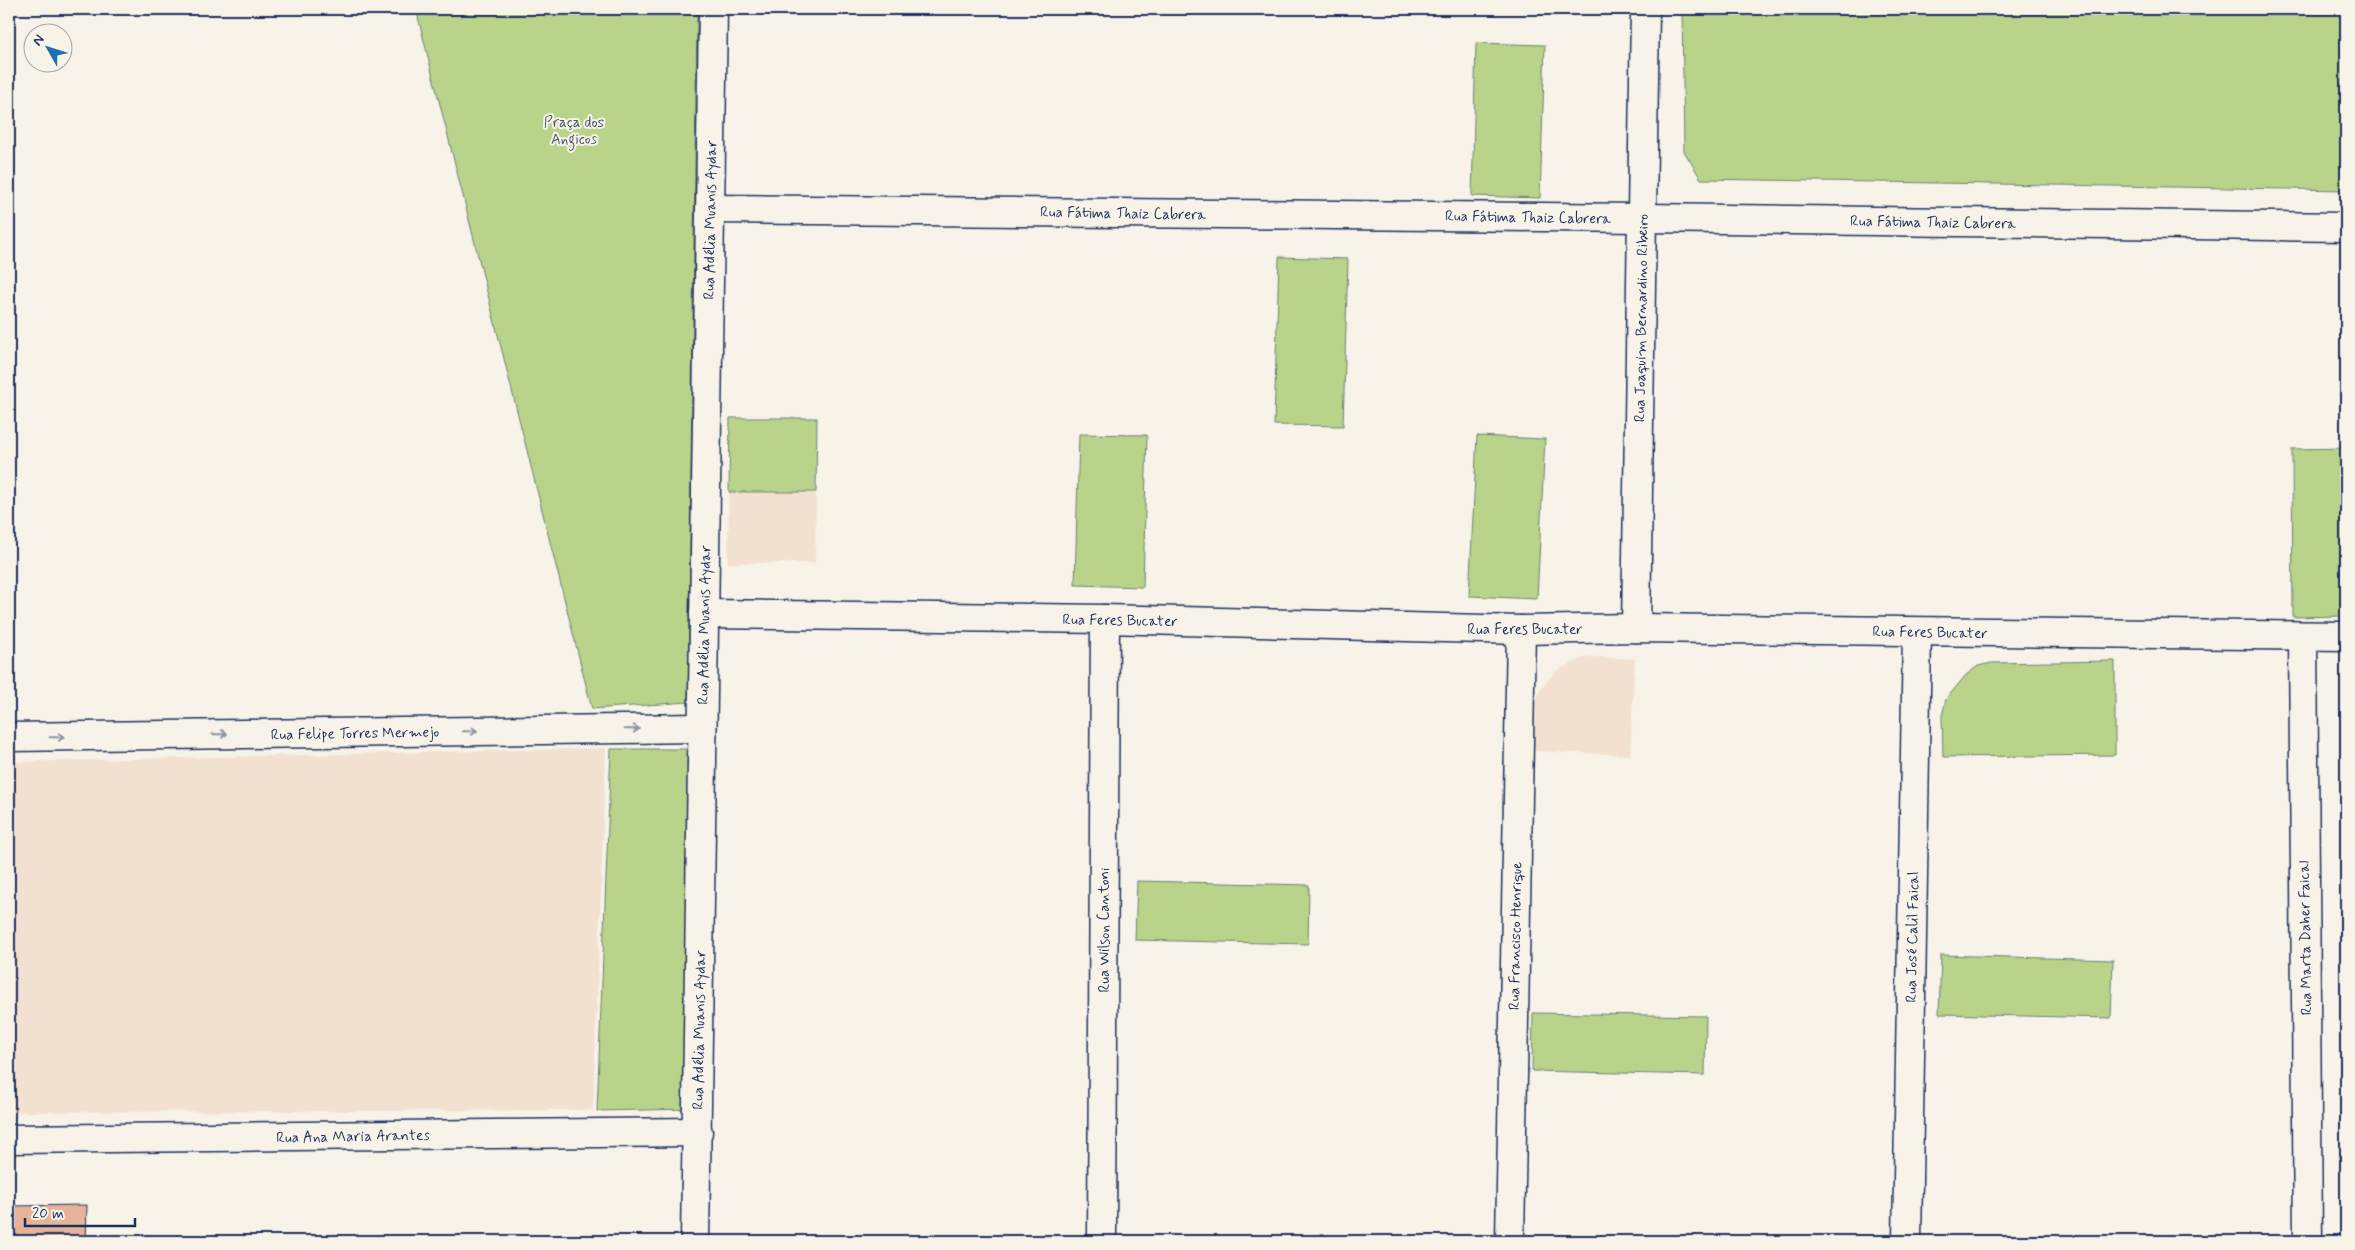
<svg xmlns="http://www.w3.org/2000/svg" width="2355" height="1250" font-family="Mynerve,sans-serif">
  <rect width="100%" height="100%" fill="#f7f3e8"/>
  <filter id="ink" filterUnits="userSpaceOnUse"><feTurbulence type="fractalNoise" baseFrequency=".02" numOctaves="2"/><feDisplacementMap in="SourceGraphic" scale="10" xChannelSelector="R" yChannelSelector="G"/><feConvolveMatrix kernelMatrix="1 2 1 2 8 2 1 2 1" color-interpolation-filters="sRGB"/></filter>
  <g filter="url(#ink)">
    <!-- built -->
    <g fill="#f2e0d0">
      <path d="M729,492H816L815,563H728Z"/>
      <path d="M1593,657L1635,659L1630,755L1530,751L1536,700L1541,688L1555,672L1581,659Z"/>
      <path d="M606,748L593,1110L9,1112V762Z"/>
    </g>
    <!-- green -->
    <g fill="#bad38a" stroke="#6a8174">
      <path d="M416,9H697L688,702L592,709Z"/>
      <path d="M1682,9H2346V190L1701,179L1684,151Z"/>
      <path d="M1476,43L1545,45L1540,198L1472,196Z"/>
      <path d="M1279,257L1348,259L1343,426L1274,425Z"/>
      <path d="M730,418H817L816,492H729Z"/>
      <path d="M1079,434L1147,435L1143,587L1075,585Z"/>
      <path d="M1477,436L1545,439L1537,599L1469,596Z"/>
      <path d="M2346,448V616L2293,617L2292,449Z"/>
      <path d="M2115,661V755L1943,757L1942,716L1946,699L1966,675L1978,666L1991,663Z"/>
      <path d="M611,749H695L692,1109L597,1111Z"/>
      <path d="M1137,881L1309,885L1308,944L1135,940Z"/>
      <path d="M1941,955L2113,960L2111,1018L1939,1014Z"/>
      <path d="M1533,1013L1706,1016L1705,1075L1532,1071Z"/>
    </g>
    <!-- building -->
    <path fill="#e6b398" stroke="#1b2f5e" d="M87,1205L86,1241H9V1206Z"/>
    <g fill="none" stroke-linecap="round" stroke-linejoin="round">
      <defs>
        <g id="minor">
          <path d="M710,209L1642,218L2346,227"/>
          <path d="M704,614L1105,619L1521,630L1636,628L2346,636"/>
          <path d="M1636,628L1645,9"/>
          <path d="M2303,636L2308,1241"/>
          <path d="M9,737L702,728"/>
          <path d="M9,1139L698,1132"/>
          <path d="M695,1241L713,9"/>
          <path d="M1102,1241L1105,619"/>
          <path d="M1510,1241L1521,630"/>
          <path d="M1907,1241L1917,632"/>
        </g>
      </defs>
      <!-- minor casing -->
      <use href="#minor" stroke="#1b2f5e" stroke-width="31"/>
      <!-- minor -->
      <use href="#minor" stroke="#f7f3e8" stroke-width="28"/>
    </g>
    <!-- one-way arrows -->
    <defs><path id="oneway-shaft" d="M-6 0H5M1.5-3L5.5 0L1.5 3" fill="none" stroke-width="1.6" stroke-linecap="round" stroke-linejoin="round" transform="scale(1.25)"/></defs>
    <g stroke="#8991a3">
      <use href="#oneway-shaft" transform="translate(632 729) rotate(-1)"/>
      <use href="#oneway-shaft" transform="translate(470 731) rotate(-1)"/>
      <use href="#oneway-shaft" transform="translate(220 734) rotate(-1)"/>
      <use href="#oneway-shaft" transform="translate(57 737) rotate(-1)"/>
    </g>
  </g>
  <g text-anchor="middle" stroke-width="4" stroke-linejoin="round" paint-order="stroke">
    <!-- park labels -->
    <g font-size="15" fill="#435869" stroke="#f7f3e8">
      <text x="574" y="127">Praça dos<tspan x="574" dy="17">Angicos</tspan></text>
    </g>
    <!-- street labels -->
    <g font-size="15" fill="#1b2f5e" stroke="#f7f3e8">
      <text transform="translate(1123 213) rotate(1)" y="5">Rua Fátima Thaiz Cabrera</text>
      <text transform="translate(1528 217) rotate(1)" y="5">Rua Fátima Thaiz Cabrera</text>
      <text transform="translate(710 220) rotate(-89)" y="5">Rua Adélia Muanis Aydar</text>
      <text transform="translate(1933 222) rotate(1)" y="5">Rua Fátima Thaiz Cabrera</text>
      <text transform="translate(1641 318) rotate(-89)" y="5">Rua Joaquim Bernardino Ribeiro</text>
      <text transform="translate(1120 620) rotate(1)" y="5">Rua Feres Bucater</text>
      <text transform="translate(704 625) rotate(-89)" y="5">Rua Adélia Muanis Aydar</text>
      <text x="1525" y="634">Rua Feres Bucater</text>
      <text transform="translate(1930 632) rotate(1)" y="5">Rua Feres Bucater</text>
      <text transform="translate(355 733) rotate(-1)" y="5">Rua Felipe Torres Mermejo</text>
      <text transform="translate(1104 930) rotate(-90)" y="5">Rua Wilson Cantoni</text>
      <text transform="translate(1515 936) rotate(-89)" y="5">Rua Francisco Henrique</text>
      <text transform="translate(1912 937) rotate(-89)" y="5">Rua José Calil Faical</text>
      <text transform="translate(2305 938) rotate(-91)" y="5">Rua Marta Daher Faical</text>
      <text transform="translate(699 1030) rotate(-89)" y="5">Rua Adélia Muanis Aydar</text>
      <text transform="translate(353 1136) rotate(-1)" y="5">Rua Ana Maria Arantes</text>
    </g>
  </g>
  <!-- margin -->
  <rect width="2355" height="1250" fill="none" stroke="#f7f3e8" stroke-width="30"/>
  <rect x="15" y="15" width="2325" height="1220" fill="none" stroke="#1b2f5e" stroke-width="2" filter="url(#ink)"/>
  <!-- north arrow -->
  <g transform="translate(48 48) rotate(309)"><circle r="24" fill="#f7f3e8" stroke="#9fa5b1"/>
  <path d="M0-4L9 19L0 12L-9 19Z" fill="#1f6fb2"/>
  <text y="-8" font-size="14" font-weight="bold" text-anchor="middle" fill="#1b2f5e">N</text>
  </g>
  <!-- scale -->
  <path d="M25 1218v8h110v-8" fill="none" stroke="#1b2f5e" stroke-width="2.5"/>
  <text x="32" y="1218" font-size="15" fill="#1b2f5e" stroke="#f7f3e8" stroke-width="4" paint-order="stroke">20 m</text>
</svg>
